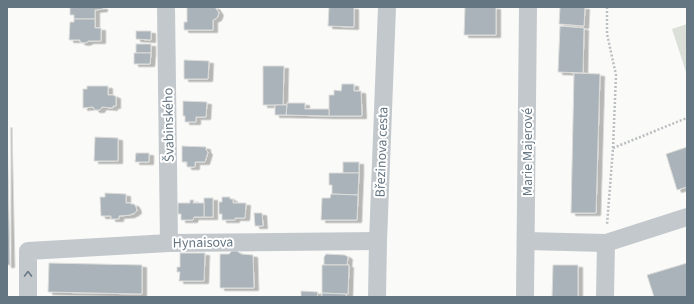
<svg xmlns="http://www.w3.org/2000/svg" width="694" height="304" font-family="'Source Sans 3',sans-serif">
  <defs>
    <filter id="shadow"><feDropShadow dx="4.5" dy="2.5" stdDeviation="0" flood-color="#0004"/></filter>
  </defs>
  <rect width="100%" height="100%" fill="#fafaf8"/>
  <!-- green -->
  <path fill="#dadfd7" d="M687,24V75L672,29Z"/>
  <!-- building -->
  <g fill="#aab3b9" stroke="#dcdcda" filter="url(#shadow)">
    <path d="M70,7H103V9L95,10V19H74V15H70Z"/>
    <path d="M187,7H215L219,13L217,18L213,20V30H184V22H187Z"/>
    <path d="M329,7H354V27L328,26Z"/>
    <path d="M465,7H496V35H464Z"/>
    <path d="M560,7H585L584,26L559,24Z"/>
    <path d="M74,19H95V28H101V41H88V42L84,43L80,42V40H69L70,22H74Z"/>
    <path d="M560,26L584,28L583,73L558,72Z"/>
    <path d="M136,31H151V40L136,39Z"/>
    <rect x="136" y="44" width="15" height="9"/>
    <path d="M134,53H151L150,64H134Z"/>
    <path d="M184,60L209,61L208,79H184Z"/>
    <path d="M263,66H284L283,105H263Z"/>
    <path d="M574,73L600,74L596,213H571Z"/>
    <path d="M342,84H354V91H361L362,116H329V95H334V90L341,91Z"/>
    <path d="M87,86H108V95H114V96H116V106H113V108L102,107L100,110H95L93,107L83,108V89H87Z"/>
    <path d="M183,101L207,102L206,117H196V122H185V116H183Z"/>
    <path d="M287,103H305V109H329V116L286,115Z"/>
    <path d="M275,105H287L286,115H275Z"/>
    <path d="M7,125L10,265H7Z"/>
    <path d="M95,137L118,138V161H94Z"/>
    <path d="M182,146L206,147V150L208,152L205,162H195V167H187V162H182Z"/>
    <path d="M687,147V187L677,190L666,154Z"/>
    <path d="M136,153H149V162H135Z"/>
    <rect x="343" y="162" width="16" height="11"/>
    <path d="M329,173H359L358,195L332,194V185H329Z"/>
    <path d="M105,193L126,194V203H131V204H134L136,207L137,211L133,214H131V215L119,216V219H111V216H101L100,197H105Z"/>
    <path d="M331,194L358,195L357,220H321L322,198H330Z"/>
    <path d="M222,197H230V199H233V203H246L245,218H235V220H222V214H219V202H222Z"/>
    <rect x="204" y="198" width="9" height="19"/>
    <path d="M190,200H194L193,203H204V217H194L193,220H181V214H178V203H190Z"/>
    <path d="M254,213H262L263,226H255Z"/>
    <path d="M232,251H237L241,254L253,255L254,288H220V254H229Z"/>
    <path d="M180,253H205L204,281H179L180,272H177V267H180Z"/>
    <path d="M326,254L345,255L348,257L347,265H324V257Z"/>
    <path d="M49,263L142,265V294L48,292Z"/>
    <path d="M687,263V297H654L647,275Z"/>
    <path d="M322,265H349L348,294L322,293Z"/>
    <path d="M553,265H578V297H552Z"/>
    <path d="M301,291L318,292L317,297H301Z"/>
    <path d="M322,293L346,294V297H322Z"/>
  </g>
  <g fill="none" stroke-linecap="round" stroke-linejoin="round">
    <!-- path -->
    <g stroke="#bbbfc2" stroke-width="2.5" stroke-dasharray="2 2" stroke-linecap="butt">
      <path d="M607,7V34L616,75L613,148L607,225"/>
      <path d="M613,148L687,118"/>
    </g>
    <!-- minor -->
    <g stroke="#c3c8cc" stroke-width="18">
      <path d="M166,7L169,243"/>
      <path d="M526,241L606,243L687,217"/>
      <path d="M28,297V251L169,243L378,241"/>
      <path d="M377,297L378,241L387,7"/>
      <path d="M525,297L528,7"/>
      <path d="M605,297L606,243"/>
    </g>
  </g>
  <!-- one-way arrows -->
  <defs><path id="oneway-chevron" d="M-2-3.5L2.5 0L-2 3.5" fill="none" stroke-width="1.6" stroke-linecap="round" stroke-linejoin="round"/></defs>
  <use stroke="#6a7a87" href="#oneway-chevron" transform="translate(28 274) rotate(-89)"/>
  <g text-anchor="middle" stroke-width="4" stroke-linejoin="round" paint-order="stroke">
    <!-- street labels -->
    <g font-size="14" fill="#657683" stroke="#fff">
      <text transform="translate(168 125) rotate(-91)" y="5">Švabinského</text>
      <text transform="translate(381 152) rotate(-88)" y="5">Březinova cesta</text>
      <text transform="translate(527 152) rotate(-90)" y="5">Marie Majerové</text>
      <text transform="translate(203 242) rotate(-1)" y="5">Hynaisova</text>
    </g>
  </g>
  <!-- border -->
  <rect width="694" height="304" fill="none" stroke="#657683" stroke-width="16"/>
</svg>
